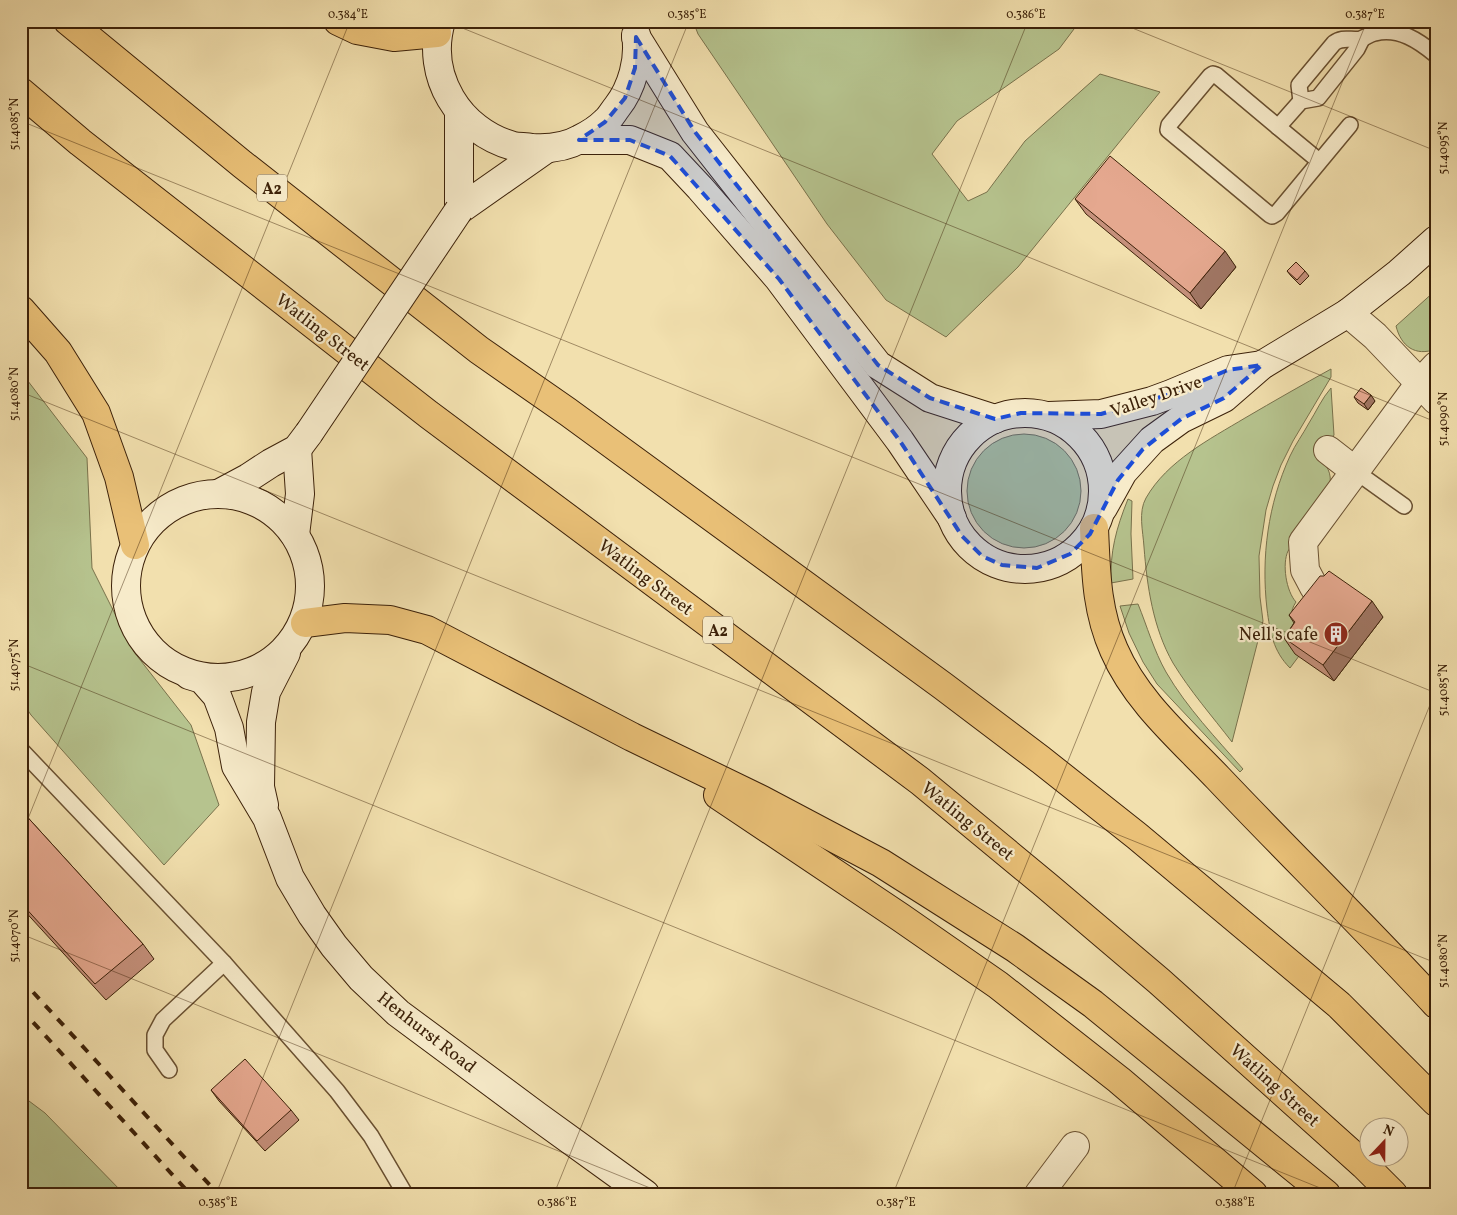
<svg xmlns="http://www.w3.org/2000/svg" width="1457" height="1215" font-family="Vollkorn,serif">
  <rect width="100%" height="100%" fill="#f2e0ae"/>
  <filter id="stains"><feTurbulence type="fractalNoise" baseFrequency=".004" numOctaves="4"/><feColorMatrix values="0 0 0 0 .2 0 0 0 0 .09 0 0 0 0 .02 0 0 0 .5 -.17"/></filter>
  <radialGradient id="worn" r=".72"><stop offset=".6" stop-color="#630" stop-opacity="0"/><stop offset="1" stop-color="#630" stop-opacity=".3"/></radialGradient>
  <!-- green -->
  <g fill="#b6c38e" stroke="#79724c">
    <path d="M693,21H1080L1059,49L957,121L932,154L968,201L987,192L1025,141L1100,74L1160,92L1018,267L946,337L886,300L827,224L698,34Z"/>
    <path d="M1436,290V349C1415,357 1401,346 1396,326Z"/>
    <path d="M1331,369V377L1293,441L1281,465L1273,486L1266,510L1259,556L1260,597L1263,621L1232,742C1212,716 1190,691 1173,663C1153,628 1147,586 1144,547C1143,531 1138,512 1146,498C1167,461 1210,439 1245,418C1274,401 1302,385 1331,369Z"/>
    <path d="M21,372L87,458L92,568L134,652L191,725L219,805L164,865L31,715L21,700Z"/>
    <path d="M1331,388L1334,435L1319,458C1342,478 1325,499 1311,519C1303,529 1296,540 1288,551C1282,564 1286,591 1296,602C1290,611 1290,618 1297,626L1296,654L1299,656L1290,668C1273,651 1270,632 1267,609C1261,557 1268,504 1290,456C1295,445 1303,434 1309,423C1316,412 1322,398 1331,388Z"/>
    <circle cx="1024" cy="491" r="57"/>
    <path d="M1128,499L1132,501L1131,534L1133,579L1111,583C1110,551 1116,529 1128,499Z"/>
    <path d="M1138,604C1147,626 1154,651 1166,672C1187,708 1216,738 1243,769L1240,772L1157,684L1143,662L1129,633L1120,606Z"/>
    <path d="M21,1095L45,1113L124,1194H21Z"/>
  </g>
  <g fill="none" stroke-linecap="round" stroke-linejoin="round">
    <defs>
      <g id="lane">
        <path d="M1301,101L1299,85L1334,43C1343,36 1351,41 1361,39C1366,37 1370,34 1375,33C1399,27 1419,41 1436,55"/>
        <path d="M1278,127L1216,75L1213,74L1210,76L1169,125L1168,130L1270,215L1272,216L1277,213L1350,125"/>
        <path d="M1319,161L1278,127L1301,101L1318,98L1357,49L1362,39"/>
        <path d="M1355,471L1404,506"/>
        <path d="M21,750L224,963L337,1091L371,1136L405,1194"/>
        <path d="M169,1070L155,1050V1035L163,1020L224,963"/>
      </g>
      <g id="street">
        <path d="M1348,313L1375,336L1436,400"/>
        <path d="M1328,450L1355,471"/>
        <path d="M1314,587L1305,570L1303,542L1420,383L1436,366"/>
        <path d="M1039,1194L1075,1146"/>
      </g>
      <g id="secondary">
        <path d="M441,21C425,76 459,131 513,146C519,147 526,147 532,148C548,149 566,147 580,139C588,135 599,128 605,122C610,118 613,112 617,107C632,88 640,59 636,35"/>
        <path d="M636,37L695,132L878,365L930,398L995,419"/>
        <path d="M579,140H630L670,156L700,188L779,279L900,441L952,518"/>
        <path d="M459,210L546,149"/>
        <path d="M459,210V112"/>
        <circle cx="1025" cy="491" r="78"/>
        <path d="M1049,416L1101,414L1152,401L1171,394L1228,370L1262,365"/>
        <path d="M220,493L248,478L271,463L297,449L309,433"/>
        <circle cx="218" cy="586" r="92"/>
        <path d="M1103,508L1123,472L1152,440L1181,419L1224,398L1262,365L1348,313L1399,273L1436,240"/>
        <path d="M295,535L300,494L297,449"/>
        <path d="M189,675L202,679L217,696L229,728L236,766L267,818L290,878L312,915L334,946L361,978L398,1013L537,1116L645,1194"/>
        <path d="M264,805L260,787L261,722L266,692L286,653"/>
      </g>
      <g id="highway">
        <path d="M68,21L242,164L479,350L568,412L943,686L1041,760L1137,836L1339,1005L1436,1102"/>
        <path d="M338,21L357,30L394,37L437,33"/>
        <path d="M21,92L80,142L428,414L920,781L1047,886L1159,981L1364,1165L1393,1194"/>
        <path d="M21,310L58,352L96,413L119,477L135,545"/>
        <path d="M1094,528C1096,571 1096,610 1114,650C1136,701 1181,739 1218,778C1290,854 1365,927 1436,1004"/>
        <path d="M305,623L345,618L390,620L427,630L632,737L762,800L881,863L1015,948L1093,1004L1326,1194"/>
        <path d="M718,795L900,917L998,985L1119,1080L1253,1194"/>
      </g>
    </defs>
    <!-- lane casing -->
    <use href="#lane" stroke="#6a5132" stroke-width="18"/>
    <!-- street casing -->
    <use href="#street" stroke="#6a5132" stroke-width="30"/>
    <!-- secondary casing -->
    <use href="#secondary" stroke="#3c2109" stroke-width="30"/>
    <!-- highway casing -->
    <use href="#highway" stroke="#3c2109" stroke-width="30"/>
    <!-- lane -->
    <use href="#lane" stroke="#f7ebca" stroke-width="15"/>
    <!-- street -->
    <use href="#street" stroke="#f7ebca" stroke-width="28"/>
    <!-- secondary -->
    <use href="#secondary" stroke="#f7ebca" stroke-width="28"/>
    <!-- highway -->
    <use href="#highway" stroke="#e9c077" stroke-width="28"/>
    <!-- rail -->
    <g stroke="#3c2109" stroke-width="4" stroke-dasharray="9 9" stroke-linecap="butt">
      <path d="M21,979L218,1194"/>
      <path d="M21,1009L190,1194"/>
    </g>
    <defs>
      <path id="secondary-bridge" d="M309,433L459,210"/>
    </defs>
    <!-- secondary-bridge casing -->
    <use href="#secondary-bridge" stroke="#3c2109" stroke-width="30" stroke-linecap="butt"/>
    <!-- secondary-bridge -->
    <use href="#secondary-bridge" stroke="#f7ebca" stroke-width="28"/>
  </g>
  <!-- wall -->
  <g fill="#c5907b" stroke="#3c2109">
    <path d="M1075,199L1236,267L1201,309L1086,214Z"/>
    <path d="M1287,271H1305L1309,276L1300,285L1291,276Z"/>
    <path d="M1354,397L1375,401L1368,410L1358,403Z"/>
    <path d="M1289,615L1383,617L1334,681L1295,654L1284,638L1294,623Z"/>
    <path d="M21,810L143,944L154,959L106,1000L21,907Z"/>
    <path d="M211,1090L291,1110L299,1120L265,1151L219,1101Z"/>
  </g>
  <!-- shaded-wall -->
  <g fill="#a07664" stroke="#3c2109">
    <path d="M1225,251L1236,267L1201,309L1190,293Z"/>
    <path d="M1371,395L1375,401L1368,410L1364,404Z"/>
    <path d="M1372,601L1383,617L1334,681L1323,665Z"/>
  </g>
  <!-- building -->
  <g fill="#e5a88f" stroke="#3c2109">
    <path d="M1110,156L1225,251L1190,293L1075,199Z"/>
    <path d="M1296,262L1305,271L1297,280L1287,271Z"/>
    <path d="M1361,388L1371,395L1364,404L1354,397Z"/>
    <path d="M1329,571L1372,601L1323,665L1284,638L1295,622L1289,615L1320,576H1324Z"/>
    <path d="M21,810L143,944L95,984L21,903Z"/>
    <path d="M245,1059L291,1110L257,1141L211,1090Z"/>
  </g>
  <!-- marked area -->
  <path fill="#1d4ed8" fill-opacity="0.2" stroke="#1d4ed8" stroke-width="4" stroke-dasharray="10 6" stroke-linejoin="round" d="M636,37L695,132L878,365L930,398L995,419L1021,413L1101,414L1171,394L1228,370L1262,365L1224,398L1181,419L1143,449L1118,480L1090,534L1070,554L1037,568L1002,565L982,556L962,536L900,441L779,279L670,156L630,140H579L605,122L625,98L635,68Z"/>
  <!-- ticks -->
  <path fill="none" stroke="#3c2109" stroke-width="1" stroke-opacity="0.45" d="M445,21L1436,422M1115,21L1436,151M21,121L1436,693M21,392L1436,963M21,663L1335,1194M21,836L350,21M21,934L665,1194M216,1194L689,21M554,1194L1028,21M893,1194L1367,21M1232,1194L1436,690"/>
  <!-- icons -->
  <defs>
    <symbol id="building-disc" viewBox="-11 -11 22 22"><circle r="9.5" fill="#8f2418" stroke="#f7ebca"/><path d="M-4-6H4V6H1V3H-1V6H-4ZM-2.5-4.3h1.7v1.8h-1.7ZM.8-4.3h1.7v1.8H.8ZM-2.5-1h1.7V.8h-1.7ZM.8-1h1.7V.8H.8Z" fill="#fff"/></symbol>
  </defs>
  <g fill-rule="evenodd">
    <use href="#building-disc" x="1322" y="620" width="28" height="28"/>
  </g>
  <g text-anchor="middle" stroke-width="4.5" stroke-linejoin="round" paint-order="stroke">
    <!-- shield labels -->
    <g fill="#f7ebca" stroke="#745e43" stroke-width="1">
      <rect x="257" y="174.5" width="30" height="27" rx="4"/>
      <rect x="703" y="616.5" width="30" height="27" rx="4"/>
    </g>
    <g font-size="16" font-weight="bold" fill="#3c2109">
      <text x="272" y="194">A2</text>
      <text x="718" y="636">A2</text>
    </g>
    <!-- street labels -->
    <g font-size="18" fill="#3c2109" stroke="#f7ebca">
      <text transform="translate(323 332) rotate(38)" y="6">Watling Street</text>
      <text transform="translate(1156 396) rotate(-19)" y="6">Valley Drive</text>
      <text transform="translate(646 577) rotate(37)" y="6">Watling Street</text>
      <text transform="translate(968 821) rotate(39)" y="6">Watling Street</text>
      <text transform="translate(427 1032) rotate(38)" y="6">Henhurst Road</text>
      <text transform="translate(1275 1085) rotate(42)" y="6">Watling Street</text>
    </g>
    <!-- poi labels -->
    <g font-size="18" fill="#3c2109" stroke="#f7ebca" text-anchor="end">
      <text x="1318" y="640">Nell's cafe</text>
    </g>
  </g>
  <!-- margin -->
  <rect width="1457" height="1215" fill="none" stroke="#f2e0ae" stroke-width="55"/>
  <!-- north arrow -->
  <g transform="translate(1384 1142) rotate(22)"><circle r="24" fill="#f7ebca" stroke="#ac9a7d"/>
  <path d="M0-4L9 19L0 12L-9 19Z" fill="#8f2418"/>
  <text y="-8" font-size="14" font-weight="bold" text-anchor="middle" fill="#3c2109">N</text>
  </g>
  <rect x="28" y="28" width="1402" height="1160" fill="none" stroke="#3c2109" stroke-width="2"/>
  <g font-size="12" text-anchor="middle" fill="#3c2109">
    <text x="348" y="18">0.384°E</text>
    <text x="687" y="18">0.385°E</text>
    <text x="1026" y="18">0.386°E</text>
    <text x="1365" y="18">0.387°E</text>
    <text transform="translate(14 124) rotate(-90)" y="4">51.4085°N</text>
    <text transform="translate(1443 148) rotate(-90)" y="4">51.4095°N</text>
    <text transform="translate(14 394) rotate(-90)" y="4">51.4080°N</text>
    <text transform="translate(1443 419) rotate(-90)" y="4">51.4090°N</text>
    <text transform="translate(14 665) rotate(-90)" y="4">51.4075°N</text>
    <text transform="translate(1443 690) rotate(-90)" y="4">51.4085°N</text>
    <text transform="translate(14 936) rotate(-90)" y="4">51.4070°N</text>
    <text transform="translate(1443 961) rotate(-90)" y="4">51.4080°N</text>
    <text x="218" y="1206">0.385°E</text>
    <text x="557" y="1206">0.386°E</text>
    <text x="896" y="1206">0.387°E</text>
    <text x="1235" y="1206">0.388°E</text>
  </g>
  <rect width="100%" height="100%" filter="url(#stains)"/>
  <rect width="100%" height="100%" fill="url(#worn)"/>
</svg>
